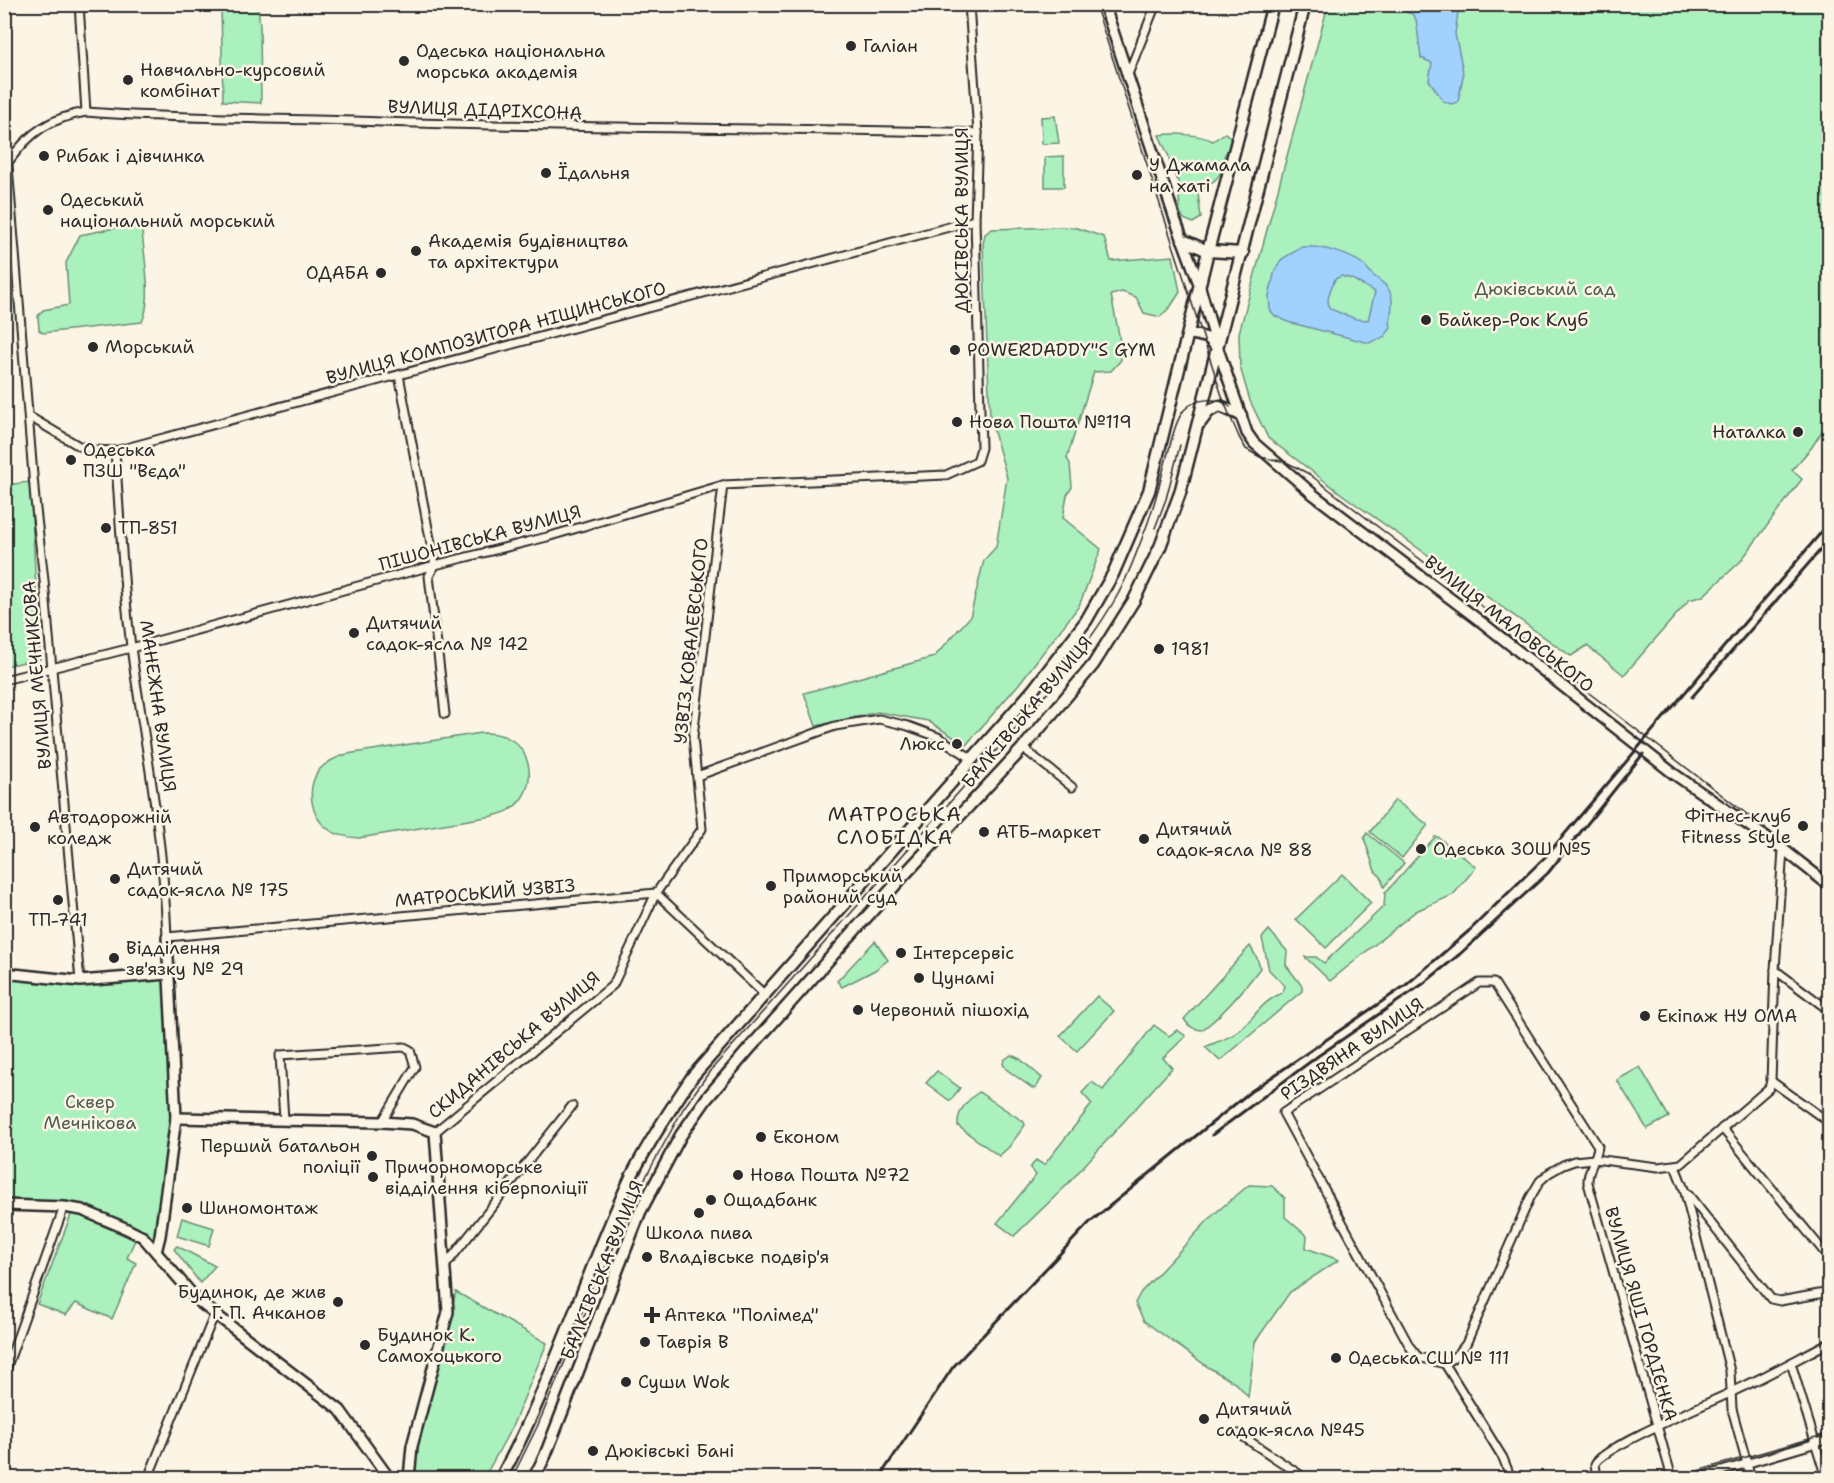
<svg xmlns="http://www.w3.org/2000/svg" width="1834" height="1483" font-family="'Shantell Sans',sans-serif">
  <rect width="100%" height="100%" fill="#fcf5e5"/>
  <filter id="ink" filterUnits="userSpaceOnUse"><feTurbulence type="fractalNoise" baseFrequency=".0167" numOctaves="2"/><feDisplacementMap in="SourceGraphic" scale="12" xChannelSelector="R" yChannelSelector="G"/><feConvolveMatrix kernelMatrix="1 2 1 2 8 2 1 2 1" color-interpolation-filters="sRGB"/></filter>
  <g filter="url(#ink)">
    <!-- green -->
    <g fill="#aaf1be" stroke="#6a8e74" stroke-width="1.5">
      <path d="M221,5H258L260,27L261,103L223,101Z"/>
      <path d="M1328,5H1829V420L1812,447L1792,470L1802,479L1740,562L1703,596L1689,600L1624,675L1587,646L1571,656L1347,498L1268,438L1250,401L1240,367L1239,333Z"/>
      <path d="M1055,116L1059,143L1042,144L1041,117Z"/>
      <path d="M1225,133L1230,137L1231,145L1224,156C1227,174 1212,183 1198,193L1201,218L1193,223L1184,219L1180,213L1178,181L1171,170L1169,157L1159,135C1174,133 1200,134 1213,141Z"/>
      <path d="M1064,156V187H1045V157Z"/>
      <path d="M125,226H137L142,231C144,258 153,299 142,322L43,333L39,330L38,316L43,310L69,305L66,263L80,235Z"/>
      <path d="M1063,227L1077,228L1104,237L1111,261L1173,256L1180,292L1171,306L1160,317L1144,313L1136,297L1122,292L1111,295L1119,335L1121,360L1111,371L1094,372L1067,458L1070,464L1072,487L1067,495L1063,518L1101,549L1079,606L1018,685L966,745L928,721L878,712L816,726L804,693L934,657L970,617L984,560L996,547L1007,478L990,418L983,244L985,234L992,229Z"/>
      <path d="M30,482L40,659L5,666V485Z"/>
      <path d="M481,733C493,733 503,734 513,741C536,758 534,794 511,809C506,813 499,814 493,816L359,838C349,837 337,836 328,829C310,816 306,788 319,770C327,761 337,757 347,754Z"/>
      <path d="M1395,800L1428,825L1402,858L1370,832Z"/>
      <path d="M1367,833L1404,863L1384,887L1381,877L1375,871L1364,838Z"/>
      <path d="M1435,837H1438L1476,867L1453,895L1416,911L1330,981L1305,957H1316L1324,963L1384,906L1385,893Z"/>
      <path d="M1342,874L1371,903L1326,948L1296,919Z"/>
      <path d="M1269,930L1287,951L1286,965L1302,986V991L1220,1061L1205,1047C1216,1042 1231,1038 1240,1030C1256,1016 1261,1002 1282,993L1285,986L1269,970L1262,938Z"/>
      <path d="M875,941L888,960L875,970L842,987L837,981Z"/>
      <path d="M1250,946L1257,958L1260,968C1243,991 1225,1013 1202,1030C1193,1029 1189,1027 1184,1019Z"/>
      <path d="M5,973L80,981L168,974L176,1118L156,1252L147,1242L82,1210L5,1205Z"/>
      <path d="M1097,996L1114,1011L1077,1051L1060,1036Z"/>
      <path d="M1154,1025L1169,1036L1177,1030L1186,1036L1163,1058L1172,1068L1065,1187L1014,1236L997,1223L1036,1175L1030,1168L1036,1160L1044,1165L1092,1104L1082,1093L1092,1082L1103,1090Z"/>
      <path d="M1011,1055L1020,1059L1042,1078L1036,1088H1032L1006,1069L1003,1064L1004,1060Z"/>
      <path d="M1640,1067L1669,1117L1647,1129L1617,1080Z"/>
      <path d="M937,1071L960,1088L950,1101L926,1083Z"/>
      <path d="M979,1092L1024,1122L1025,1125L1009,1147L999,1156L958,1126C957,1111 967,1100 979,1092Z"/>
      <path d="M1249,1185L1272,1186L1285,1198V1217L1307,1236L1306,1248L1339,1260L1290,1292L1255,1342L1248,1397L1238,1385L1208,1367L1144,1321L1135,1303L1141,1292L1214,1214Z"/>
      <path d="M72,1212L135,1240L127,1258L136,1263L112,1319L76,1303L66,1315L37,1304Z"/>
      <path d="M182,1218L214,1228L209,1246L177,1236Z"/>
      <path d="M177,1246L215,1266L200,1283L174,1249Z"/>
      <path d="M456,1292L547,1343L512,1427L484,1478H415V1447Z"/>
    </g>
    <!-- water -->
    <g fill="#a1d2fe" stroke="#728faa" stroke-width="1.5" fill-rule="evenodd">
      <path d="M1387,5H1459L1455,34L1462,66L1463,76L1458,102L1451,104L1443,101L1429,80L1432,63L1421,58L1416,19L1412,14Z"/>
      <path d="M1302,247C1319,245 1350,254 1364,265C1367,268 1370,272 1373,275C1381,282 1388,285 1391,295C1395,305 1388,317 1391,328L1384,337L1369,343L1288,322L1275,316L1270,310L1269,296L1275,270L1282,259ZM1341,276L1352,279L1375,292L1368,320L1356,319L1330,309C1325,299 1331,289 1335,279Z"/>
    </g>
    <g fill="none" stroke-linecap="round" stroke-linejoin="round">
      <defs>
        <g id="minor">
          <path d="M79,4L86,112"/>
          <path d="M1127,77L1156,4"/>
          <path d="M4,116L35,500L44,580L80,981"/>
          <path d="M9,161C30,132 50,118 86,112C175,119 264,118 353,121C561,129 770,127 978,133"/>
          <path d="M399,375L435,565L429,576L445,714"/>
          <path d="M30,417L79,446L94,450L115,451L975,220"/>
          <path d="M115,451C121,530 124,610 137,688C150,770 164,853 167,937L656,893L765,995"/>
          <path d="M4,680L131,648L435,565L547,537L723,485L946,475L977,461L981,448L975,220L978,133L969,4"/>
          <path d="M1023,748L1072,787"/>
          <path d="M697,776L835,726L879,719L908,726L938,737L971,758"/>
          <path d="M1775,970L1830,1011"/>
          <path d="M1771,1081L1830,1123"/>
          <path d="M284,1120L280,1055L404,1047L410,1050L415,1067L382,1122"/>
          <path d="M1722,1128L1830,1259"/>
          <path d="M435,1132L613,985L656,893L702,829L693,737L723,485"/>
          <path d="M1675,1166L1684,1189L1730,1371L1732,1409L1751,1478"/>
          <path d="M1687,1193L1771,1299L1780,1301L1830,1292"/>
          <path d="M445,1266L572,1106"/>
          <path d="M1791,1363L1826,1478"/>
          <path d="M1445,1364L1418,1357L1410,1347L1283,1113L1479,983H1494L1598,1146C1597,1159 1587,1169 1588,1183L1672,1478"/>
          <path d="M1445,1364L1459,1353L1466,1344L1530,1198L1540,1181L1549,1173L1563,1165L1574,1161L1594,1159L1658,1167L1681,1164L1769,1088L1771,1081L1775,970L1783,849"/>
          <path d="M1445,1364L1503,1458L1511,1478"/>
          <path d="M4,1375L64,1207"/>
          <path d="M1239,1434L1305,1478"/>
          <path d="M148,1478L215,1313"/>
          <path d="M1259,1478L1260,1476"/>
          <path d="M1597,1478L1595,1464C1602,1447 1709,1403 1732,1392C1765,1377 1797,1359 1830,1342"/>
          <path d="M1698,1478L1830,1439"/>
        </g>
        <g id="tertiary">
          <path d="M1104,4L1175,219L1199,284L1218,349L1247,433L1254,443L1314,495L1484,624L1674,774L1783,849L1830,886"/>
          <path d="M1188,333L1208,338L1216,347"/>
          <path d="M4,973L80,981L168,974"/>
          <path d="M176,1118L382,1122L412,1124L435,1132L448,1312L412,1446L409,1478"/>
          <path d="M4,1205L64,1207L82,1210L125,1228L143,1237L198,1301L340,1410L389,1478"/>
          <path d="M156,1252L160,1236L176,1118L167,937"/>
        </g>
        <g id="primary">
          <path d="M1183,240L1208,251L1243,253"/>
          <path d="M1200,423L1209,411L1220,406L1241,415"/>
          <path d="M501,1478C553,1381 585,1275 632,1175C649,1141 671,1109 692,1077L1033,690L1086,621L1113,574L1149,491L1208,251L1273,4"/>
          <path d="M534,1478L545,1456L640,1212L681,1135L707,1098L749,1049L905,874L1023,748L1093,665L1134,600L1160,547L1180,493L1305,4"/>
        </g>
      </defs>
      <!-- minor casing -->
      <use href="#minor" stroke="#2b2b2b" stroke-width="11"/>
      <!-- tertiary casing -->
      <use href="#tertiary" stroke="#2b2b2b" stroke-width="14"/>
      <!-- primary casing -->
      <use href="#primary" stroke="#2b2b2b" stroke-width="15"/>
      <!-- minor -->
      <use href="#minor" stroke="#fcf5e5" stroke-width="7"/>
      <!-- tertiary -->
      <use href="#tertiary" stroke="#fcf5e5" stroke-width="9"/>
      <!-- primary -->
      <use href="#primary" stroke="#fcf5e5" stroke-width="10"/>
      <!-- tram -->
      <g stroke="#2b2b2b" stroke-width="1.5">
        <path d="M1095,4L1224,402L1239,437L1246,449L1260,457L1286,462L1309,474L1497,618L1572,680L1830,878"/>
        <path d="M1155,528L1166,499L1180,445"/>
        <path d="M4,927L10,974L4,1042"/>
        <path d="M512,1478L537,1427L636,1195L683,1109L710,1071L1050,690C1074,660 1098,630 1117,596C1129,575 1137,551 1146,528C1155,504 1161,478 1168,453C1172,439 1175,422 1184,410C1195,398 1218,396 1230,407"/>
        <path d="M1673,1478L1830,1433"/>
      </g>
      <!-- rail -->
      <g stroke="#2b2b2b" stroke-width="3">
        <path d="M1692,697L1830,539"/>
        <path d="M1212,1135L1318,1056L1423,984L1460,954L1548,873L1643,754"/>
        <path d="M879,1478L953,1367L1090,1222L1250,1092L1406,985L1470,930L1546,856L1830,522"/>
      </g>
    </g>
  </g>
  <!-- markers -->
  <g fill="#2b2b2b" stroke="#fcf5e5" stroke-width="2">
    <circle cx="851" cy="46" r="6"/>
    <circle cx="404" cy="61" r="6"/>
    <circle cx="128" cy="80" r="6"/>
    <circle cx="44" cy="156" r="6"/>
    <circle cx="546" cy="173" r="6"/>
    <circle cx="1137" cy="175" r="6"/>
    <circle cx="48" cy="210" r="6"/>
    <circle cx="416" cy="251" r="6"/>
    <circle cx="381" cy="273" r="6"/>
    <circle cx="1426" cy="320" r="6"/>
    <circle cx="93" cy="347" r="6"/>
    <circle cx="955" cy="350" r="6"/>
    <circle cx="957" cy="422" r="6"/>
    <circle cx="1798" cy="432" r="6"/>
    <circle cx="71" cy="460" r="6"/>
    <circle cx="106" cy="528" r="6"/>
    <circle cx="354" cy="633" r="6"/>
    <circle cx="1159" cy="649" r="6"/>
    <circle cx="957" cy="744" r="6"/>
    <circle cx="1803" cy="826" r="6"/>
    <circle cx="35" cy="827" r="6"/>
    <circle cx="984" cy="832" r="6"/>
    <circle cx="1144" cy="839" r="6"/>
    <circle cx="1421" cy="849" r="6"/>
    <circle cx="115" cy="879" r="6"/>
    <circle cx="771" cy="886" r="6"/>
    <circle cx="58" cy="900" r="6"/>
    <circle cx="901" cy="953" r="6"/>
    <circle cx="114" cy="958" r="6"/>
    <circle cx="919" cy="978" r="6"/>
    <circle cx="858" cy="1010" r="6"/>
    <circle cx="1645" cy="1016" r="6"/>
    <circle cx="761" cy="1137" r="6"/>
    <circle cx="372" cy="1156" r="6"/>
    <circle cx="738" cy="1175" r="6"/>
    <circle cx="373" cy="1177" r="6"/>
    <circle cx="711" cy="1200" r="6"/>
    <circle cx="187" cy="1208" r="6"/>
    <circle cx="699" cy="1213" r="6"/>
    <circle cx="647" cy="1257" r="6"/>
    <circle cx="338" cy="1302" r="6"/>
    <path d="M649 1306h6v6h6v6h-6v6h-6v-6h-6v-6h6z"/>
    <circle cx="645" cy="1342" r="6"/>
    <circle cx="365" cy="1345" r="6"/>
    <circle cx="1336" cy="1358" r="6"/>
    <circle cx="626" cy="1382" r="6"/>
    <circle cx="1204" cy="1419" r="6"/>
    <circle cx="593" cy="1451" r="6"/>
  </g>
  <g text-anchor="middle" stroke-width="5" stroke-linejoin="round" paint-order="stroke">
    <!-- poi labels -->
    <g font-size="18" fill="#2b2b2b" stroke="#fcf5e5" text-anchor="start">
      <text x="863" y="52">Галіан</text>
      <text x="416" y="57">Одеська національна<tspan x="416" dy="21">морська академія</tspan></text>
      <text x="140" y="76">Навчально-курсовий<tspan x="140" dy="21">комбінат</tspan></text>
      <text x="56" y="162">Рибак і дівчинка</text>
      <text x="1149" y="171">У Джамала<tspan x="1149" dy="21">на хаті</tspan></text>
      <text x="558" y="179">Їдальня</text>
      <text x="60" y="206">Одеський<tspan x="60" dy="21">національний морський</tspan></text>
      <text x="428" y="247">Академія будівництва<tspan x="428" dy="21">та архітектури</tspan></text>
      <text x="369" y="279" text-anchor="end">ОДАБА</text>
      <text x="1438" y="326">Байкер-Рок Клуб</text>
      <text x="105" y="353">Морський</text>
      <text x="967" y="356">POWERDADDY"S GYM</text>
      <text x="969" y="428">Нова Пошта №119</text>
      <text x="1786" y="438" text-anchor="end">Наталка</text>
      <text x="83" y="456">Одеська<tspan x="83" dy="21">ПЗШ "Вєда"</tspan></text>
      <text x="118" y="534">ТП-851</text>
      <text x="366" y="629">Дитячий<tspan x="366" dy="21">садок-ясла № 142</tspan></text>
      <text x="1171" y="655">1981</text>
      <text x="945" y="750" text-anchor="end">Люкс</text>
      <text x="1791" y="822" text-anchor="end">Фітнес-клуб<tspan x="1791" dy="21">Fitness Style</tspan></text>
      <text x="47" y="823">Автодорожній<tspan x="47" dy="21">коледж</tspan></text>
      <text x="1156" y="835">Дитячий<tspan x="1156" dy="21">садок-ясла № 88</tspan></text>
      <text x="996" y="838">АТБ-маркет</text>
      <text x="1433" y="855">Одеська ЗОШ №5</text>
      <text x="127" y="875">Дитячий<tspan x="127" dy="21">садок-ясла № 175</tspan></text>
      <text x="783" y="882">Приморський<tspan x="783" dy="21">районий суд</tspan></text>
      <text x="58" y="926" text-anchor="middle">ТП-741</text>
      <text x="126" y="954">Відділення<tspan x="126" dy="21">зв'язку № 29</tspan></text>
      <text x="913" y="959">Інтерсервіс</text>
      <text x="931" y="984">Цунамі</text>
      <text x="870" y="1016">Червоний пішохід</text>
      <text x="1657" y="1022">Екіпаж НУ ОМА</text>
      <text x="773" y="1143">Економ</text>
      <text x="360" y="1152" text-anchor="end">Перший батальон<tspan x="360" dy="21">поліції</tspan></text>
      <text x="385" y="1173">Причорноморське<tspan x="385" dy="21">відділення кіберполіції</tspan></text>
      <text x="750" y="1181">Нова Пошта №72</text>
      <text x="723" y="1206">Ощадбанк</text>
      <text x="199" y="1214">Шиномонтаж</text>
      <text x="699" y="1239" text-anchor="middle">Школа пива</text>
      <text x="659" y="1263">Владiвське подвiр'я</text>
      <text x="326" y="1298" text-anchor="end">Будинок, де жив<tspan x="326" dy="21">Г. П. Ачканов</tspan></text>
      <text x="664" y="1321">Аптека "Полімед"</text>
      <text x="377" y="1341">Будинок К.<tspan x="377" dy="21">Самохоцького</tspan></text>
      <text x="657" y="1348">Таврія В</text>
      <text x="1348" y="1364">Одеська СШ № 111</text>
      <text x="638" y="1388">Суши Wok</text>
      <text x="1216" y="1415">Дитячий<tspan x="1216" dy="21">садок-ясла №45</tspan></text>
      <text x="605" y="1457">Дюківські Бані</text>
    </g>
    <!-- street labels -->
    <g font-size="18" fill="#2b2b2b" stroke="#fcf5e5">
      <text transform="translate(485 110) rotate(2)" y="6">ВУЛИЦЯ ДІДРІХСОНА</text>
      <text transform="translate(962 220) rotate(-90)" y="6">ДЮКІВСЬКА ВУЛИЦЯ</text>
      <text transform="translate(496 333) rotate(-15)" y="6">ВУЛИЦЯ КОМПОЗИТОРА НІЩИНСЬКОГО</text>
      <text transform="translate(480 538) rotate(-15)" y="6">ПІШОНІВСЬКА ВУЛИЦЯ</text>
      <text transform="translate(1509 624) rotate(38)" y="6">ВУЛИЦЯ МАЛОВСЬКОГО</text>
      <text transform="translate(691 641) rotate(-84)" y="6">УЗВІЗ КОВАЛЕВСЬКОГО</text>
      <text transform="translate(37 675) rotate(-95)" y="6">ВУЛИЦЯ МЕЧНИКОВА</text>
      <text transform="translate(158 706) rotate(82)" y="6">МАНЕЖНА ВУЛИЦЯ</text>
      <text transform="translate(1027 712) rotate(-50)" y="6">БАЛКІВСЬКА ВУЛИЦЯ</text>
      <text transform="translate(485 893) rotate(-5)" y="6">МАТРОСЬКИЙ УЗВІЗ</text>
      <text transform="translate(514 1045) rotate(-40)" y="6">СКИДАНІВСЬКА ВУЛИЦЯ</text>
      <text transform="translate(1352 1049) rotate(-34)" y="6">РІЗДВЯНА ВУЛИЦЯ</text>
      <text transform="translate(602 1270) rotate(-68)" y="6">БАЛКІВСЬКА ВУЛИЦЯ</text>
      <text transform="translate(1641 1314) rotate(74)" y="6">ВУЛИЦЯ ЯШІ ГОРДІЄНКА</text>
    </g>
    <!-- park labels -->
    <g font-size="18" fill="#4b5c50" stroke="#fcf5e5">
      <text x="1545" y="295">Дюківський сад</text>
      <text x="90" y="1108">Сквер<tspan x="90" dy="21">Мечнікова</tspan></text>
    </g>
    <!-- neighbourhood labels -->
    <g font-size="20" letter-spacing="1.5" fill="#2b2b2b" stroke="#fcf5e5">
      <text x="895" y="821">МАТРОСЬКА<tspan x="895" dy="23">СЛОБІДКА</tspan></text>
    </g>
  </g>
  <!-- margin -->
  <rect width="1834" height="1483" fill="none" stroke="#fcf5e5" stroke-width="24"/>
  <rect x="12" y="12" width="1810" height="1459" fill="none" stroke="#2b2b2b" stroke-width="2" filter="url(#ink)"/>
</svg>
